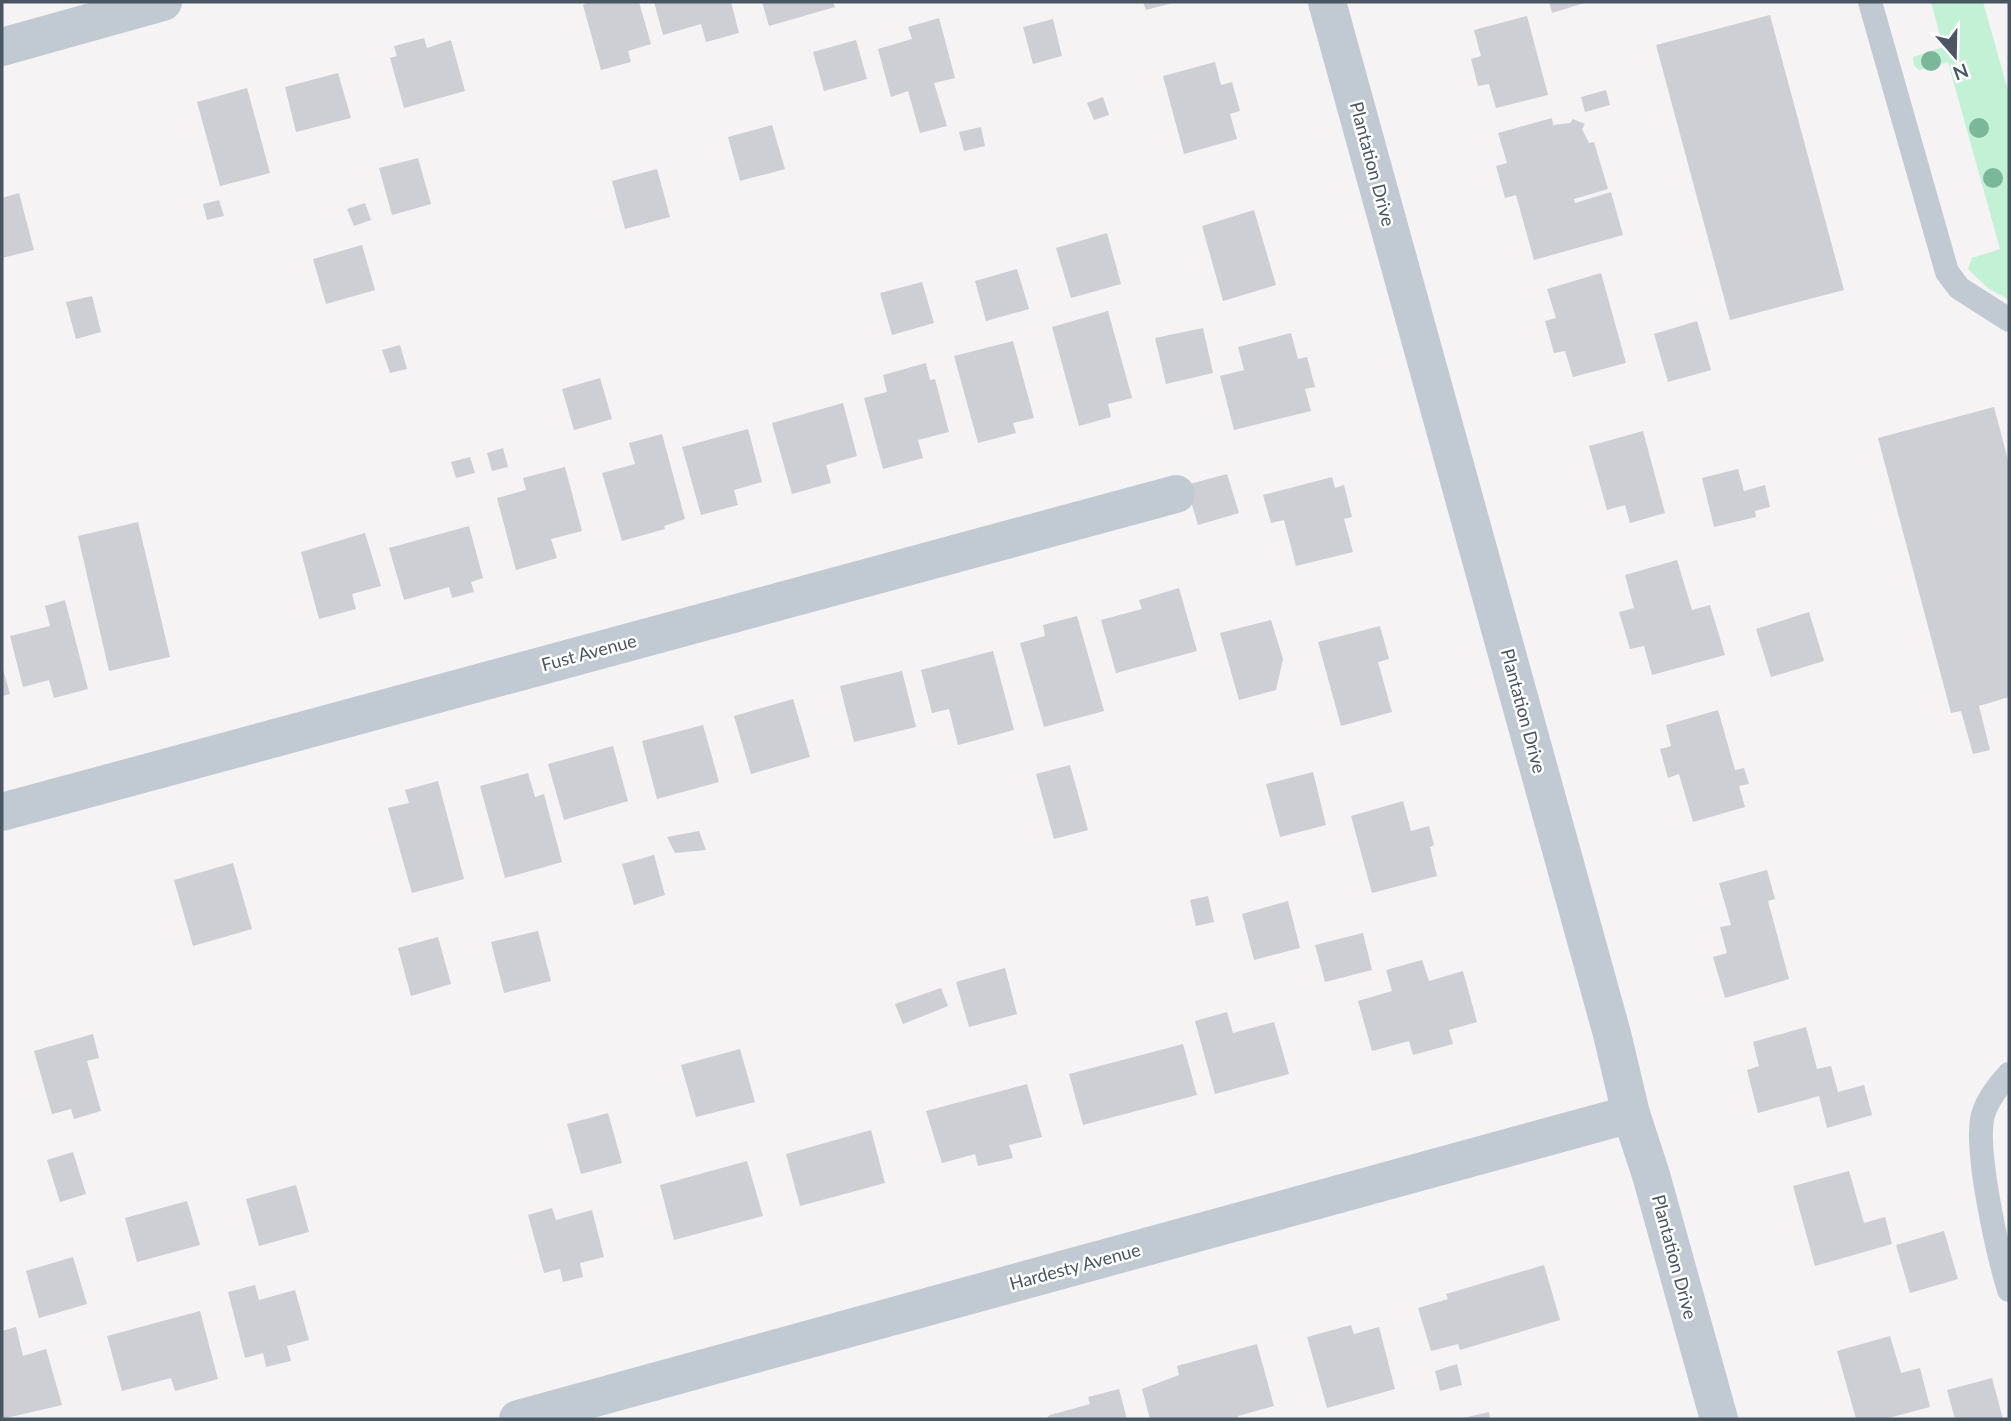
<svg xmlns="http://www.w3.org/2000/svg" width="2011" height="1421" font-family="Lato,sans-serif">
  <rect width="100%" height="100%" fill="#f5f3f3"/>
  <!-- green -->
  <path fill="#c3f1d5" d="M1931,2H1983L2009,94V300L1988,288L1968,269L1972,258L2000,249L1948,62L1919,70L1914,65L1913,57L1943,47Z"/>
  <!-- building -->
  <g fill="#cdcfd5">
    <path d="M588,2H639L651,44L628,51L631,62L601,70L583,5Z"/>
    <path d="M654,2H731L739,33L706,42L701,24L663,35Z"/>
    <path d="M762,2H833L835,7L769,26Z"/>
    <path d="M1143,2H1172V3L1146,10Z"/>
    <path d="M1549,2H1588L1552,13Z"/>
    <path d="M1770,15L1844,290L1730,320L1656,45Z"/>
    <path d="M1527,16L1548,95L1496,108L1489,84L1478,86L1471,59L1481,56L1474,30Z"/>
    <path d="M939,18L955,78L934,83L947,126L920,133L908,91L891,97L878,49L912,39L908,27Z"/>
    <path d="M1053,19L1062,56L1033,64L1023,27Z"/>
    <path d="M424,38L427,48L451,40L465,91L404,108L390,58L397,56L394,46Z"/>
    <path d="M856,40L867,79L824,91L813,52Z"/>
    <path d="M1215,62L1221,85L1232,82L1240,111L1230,114L1237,139L1184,154L1163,76Z"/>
    <path d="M338,73L351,118L296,132L285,87Z"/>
    <path d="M247,88L270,173L220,186L197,102Z"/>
    <path d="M1606,90L1610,105L1585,112L1581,97Z"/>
    <path d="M1103,97L1109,115L1094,120L1087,103Z"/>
    <path d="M1552,118L1553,125L1570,123L1573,119L1585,124L1582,129L1589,143L1594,142L1608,189L1574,199L1575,203L1611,192L1623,235L1534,260L1516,195L1505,198L1496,166L1507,163L1498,133Z"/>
    <path d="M772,125L785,169L740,181L728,137Z"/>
    <path d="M981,127L985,146L964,151L959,132Z"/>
    <path d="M418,158L431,204L392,215L379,168Z"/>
    <path d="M657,169L670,217L625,229L612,181Z"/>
    <path d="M19,193L34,250L2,258V198Z"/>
    <path d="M219,200L224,216L207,220L203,204Z"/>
    <path d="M365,203L371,220L354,226L347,209Z"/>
    <path d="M1254,210L1276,285L1223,301L1202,226Z"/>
    <path d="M1107,233L1121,284L1071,298L1056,248Z"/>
    <path d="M362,245L375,290L326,304L313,259Z"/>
    <path d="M1017,269L1029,309L986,321L975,281Z"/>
    <path d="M1601,273L1626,363L1573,377L1565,351L1554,353L1545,321L1556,318L1547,289Z"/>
    <path d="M922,282L934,323L892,335L880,293Z"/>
    <path d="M92,296L101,332L76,339L66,302Z"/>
    <path d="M1108,311L1132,398L1108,404L1111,417L1079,426L1052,327Z"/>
    <path d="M1697,321L1711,370L1668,382L1654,334Z"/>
    <path d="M1203,328L1213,373L1166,384L1155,338Z"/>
    <path d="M1291,333L1298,359L1307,357L1315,387L1305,389L1311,411L1234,430L1220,376L1244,370L1238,347Z"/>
    <path d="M1013,341L1034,418L1013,423L1016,433L978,443L954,356Z"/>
    <path d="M400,345L407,369L390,373L382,350Z"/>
    <path d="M926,363L930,380L935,379L949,432L918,440L923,458L883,469L864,398L887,392L883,375Z"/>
    <path d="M600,378L612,419L574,430L562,389Z"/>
    <path d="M843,403L857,456L826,465L831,483L792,494L772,423Z"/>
    <path d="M1994,407L2009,464V697L1979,706L1990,750L1973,754L1961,711L1951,713L1878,438Z"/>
    <path d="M748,429L762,482L734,490L738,505L701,515L682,447Z"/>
    <path d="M1643,431L1665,513L1630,523L1625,505L1607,510L1589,446Z"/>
    <path d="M662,434L685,519L664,526L665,529L622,541L602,473L635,464L629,443Z"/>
    <path d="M503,448L508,467L492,471L487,453Z"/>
    <path d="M470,457L475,473L456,478L451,462Z"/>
    <path d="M565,467L582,531L551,539L557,558L516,570L497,498L526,490L523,478Z"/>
    <path d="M1738,469L1744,491L1765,485L1770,507L1755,511L1756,517L1714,527L1702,478Z"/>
    <path d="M1227,474L1239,513L1198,525L1186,485Z"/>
    <path d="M1332,477L1335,488L1344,485L1352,517L1344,519L1353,552L1296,566L1284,520L1271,523L1263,495Z"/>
    <path d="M138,522L170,657L109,671L78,536Z"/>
    <path d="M469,526L483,578L471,582L474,592L452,598L449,587L404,600L389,548Z"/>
    <path d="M365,533L381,586L352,594L356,609L319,619L301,552Z"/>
    <path d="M1677,560L1692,610L1710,605L1725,655L1652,675L1644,646L1630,649L1619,612L1634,608L1625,575Z"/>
    <path d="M1179,588L1197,651L1116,673L1101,620L1142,609L1139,600Z"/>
    <path d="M65,600L88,689L54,698L49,680L23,687L10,636L50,626L45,606Z"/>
    <path d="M1809,612L1824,661L1771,677L1756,629Z"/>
    <path d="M1077,616L1104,711L1044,727L1020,643L1045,636L1043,625Z"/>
    <path d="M1271,620L1283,659L1276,690L1239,700L1220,633Z"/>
    <path d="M1380,626L1389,659L1378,662L1392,712L1341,726L1318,642Z"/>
    <path d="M993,651L1014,730L958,745L949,709L932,713L921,670Z"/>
    <path d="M2,666L10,694L2,696Z"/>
    <path d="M902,671L916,727L854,742L840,686Z"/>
    <path d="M793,699L810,757L751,774L734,716Z"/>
    <path d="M1718,710L1735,770L1744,768L1749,784L1739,786L1745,807L1693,822L1679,774L1668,778L1660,749L1671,746L1666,725Z"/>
    <path d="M703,725L719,782L657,799L642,741Z"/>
    <path d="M613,746L628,801L564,820L548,764Z"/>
    <path d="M1070,765L1088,830L1054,839L1036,774Z"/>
    <path d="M1313,772L1326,825L1280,837L1266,784Z"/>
    <path d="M528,773L535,797L544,794L562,862L505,878L480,786Z"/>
    <path d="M438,781L464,879L412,893L388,808L409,803L405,790Z"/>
    <path d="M1403,801L1411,831L1429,826L1434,845L1430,847L1437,876L1372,893L1351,816Z"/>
    <path d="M699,831L706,850L675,853L667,837Z"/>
    <path d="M654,855L665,895L634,905L622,864Z"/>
    <path d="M233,863L252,929L193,946L174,880Z"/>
    <path d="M1767,870L1775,899L1768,901L1789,979L1725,998L1713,957L1727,953L1720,927L1731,925L1719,883Z"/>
    <path d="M1208,896L1214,922L1196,926L1190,900Z"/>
    <path d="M1288,901L1300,948L1254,960L1242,914Z"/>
    <path d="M538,931L551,981L504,993L491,942Z"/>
    <path d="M1363,933L1372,970L1325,982L1315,945Z"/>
    <path d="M438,937L451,984L411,996L398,948Z"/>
    <path d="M1422,960L1429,981L1463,971L1477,1022L1449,1030L1453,1044L1413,1055L1409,1041L1372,1051L1358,1001L1392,991L1386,970Z"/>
    <path d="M1005,968L1017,1014L969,1027L956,982Z"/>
    <path d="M941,988L948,1006L903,1024L895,1004Z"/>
    <path d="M1227,1012L1233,1033L1274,1022L1289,1074L1215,1094L1195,1021Z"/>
    <path d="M1806,1027L1817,1069L1831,1066L1838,1092L1864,1085L1872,1115L1827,1128L1819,1096L1758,1113L1747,1070L1759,1066L1753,1042Z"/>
    <path d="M93,1034L99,1058L87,1061L101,1111L74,1119L71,1109L52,1114L34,1051Z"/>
    <path d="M1183,1044L1197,1095L1083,1125L1069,1074Z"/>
    <path d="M740,1049L755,1102L696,1117L681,1065Z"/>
    <path d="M1027,1084L1042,1137L1009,1145L1013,1158L978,1166L975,1154L942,1163L926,1111Z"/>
    <path d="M608,1113L622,1163L581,1174L567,1124Z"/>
    <path d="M871,1130L885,1183L800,1206L786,1154Z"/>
    <path d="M73,1152L86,1194L60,1202L47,1160Z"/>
    <path d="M747,1161L763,1216L674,1240L660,1185Z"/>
    <path d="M1849,1171L1864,1223L1885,1217L1892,1244L1815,1266L1793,1186Z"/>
    <path d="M296,1185L309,1232L259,1246L246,1199Z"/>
    <path d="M187,1201L200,1245L137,1262L125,1218Z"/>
    <path d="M552,1208L556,1220L592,1210L604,1257L580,1263L583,1277L563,1282L560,1269L544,1273L528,1215Z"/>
    <path d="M1944,1231L1958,1279L1910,1293L1896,1245Z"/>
    <path d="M73,1257L87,1304L39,1318L26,1271Z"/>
    <path d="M1544,1265L1560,1320L1460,1350L1458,1344L1431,1351L1418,1308L1448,1299L1446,1294Z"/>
    <path d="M255,1285L259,1300L295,1290L309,1340L287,1346L291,1361L266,1367L263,1353L245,1358L228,1292Z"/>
    <path d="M200,1311L218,1379L175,1391L171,1378L122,1391L107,1336Z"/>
    <path d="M1351,1325L1354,1334L1379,1327L1395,1389L1327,1408L1307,1337Z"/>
    <path d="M16,1327L23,1356L46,1349L62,1405L2,1419V1331Z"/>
    <path d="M1890,1336L1901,1373L1920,1368L1930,1407L1885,1419H1856L1837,1351Z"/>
    <path d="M1257,1344L1274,1406L1238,1416L1239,1419H1150L1142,1389L1179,1375L1177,1366Z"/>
    <path d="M1457,1364L1462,1385L1440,1391L1435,1371Z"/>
    <path d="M1992,1378L2003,1419H1955L1947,1390Z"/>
    <path d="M1119,1389L1127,1419H1045L1050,1415L1090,1404L1088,1397Z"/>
    <path d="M1489,1412L1490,1419H1463V1418Z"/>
  </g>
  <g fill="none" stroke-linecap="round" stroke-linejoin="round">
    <!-- lane -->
    <g stroke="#c1cad2" stroke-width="24">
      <path d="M1870,2L1947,272L1959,288L2009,320"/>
      <path d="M2009,1074C1999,1085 1987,1100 1983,1115C1974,1149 1998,1254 2009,1290"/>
    </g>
    <!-- street -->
    <g stroke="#c1cad2" stroke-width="38">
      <path d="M1327,2L1612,1034L1631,1114L1651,1175L1719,1419"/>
      <path d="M2,47L163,2"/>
      <path d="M2,812L1176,494"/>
      <path d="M518,1419L1631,1114"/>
    </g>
  </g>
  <!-- trees -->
  <g fill="#7bb799">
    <circle cx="1931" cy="61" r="10"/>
    <circle cx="1979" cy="128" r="10"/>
    <circle cx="1993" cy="178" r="10"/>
  </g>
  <g text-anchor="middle" stroke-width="5" stroke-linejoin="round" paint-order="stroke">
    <!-- street labels -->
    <g font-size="18" fill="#4a5661" stroke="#fff">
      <text transform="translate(1372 164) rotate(75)" y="6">Plantation Drive</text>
      <text transform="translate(589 653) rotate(-15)" y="6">Fust Avenue</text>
      <text transform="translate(1523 711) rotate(75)" y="6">Plantation Drive</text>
      <text transform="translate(1674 1257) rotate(75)" y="6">Plantation Drive</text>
      <text transform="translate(1075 1267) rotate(-15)" y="6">Hardesty Avenue</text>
    </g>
  </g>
  <!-- border -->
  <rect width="2011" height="1421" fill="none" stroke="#4a5661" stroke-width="7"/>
  <!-- north arrow -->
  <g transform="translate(1955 56) rotate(160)" stroke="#ffffff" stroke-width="5" paint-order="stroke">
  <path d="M0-5L12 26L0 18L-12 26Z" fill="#4a5661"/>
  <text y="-10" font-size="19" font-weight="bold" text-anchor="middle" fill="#4a5661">N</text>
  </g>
</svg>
